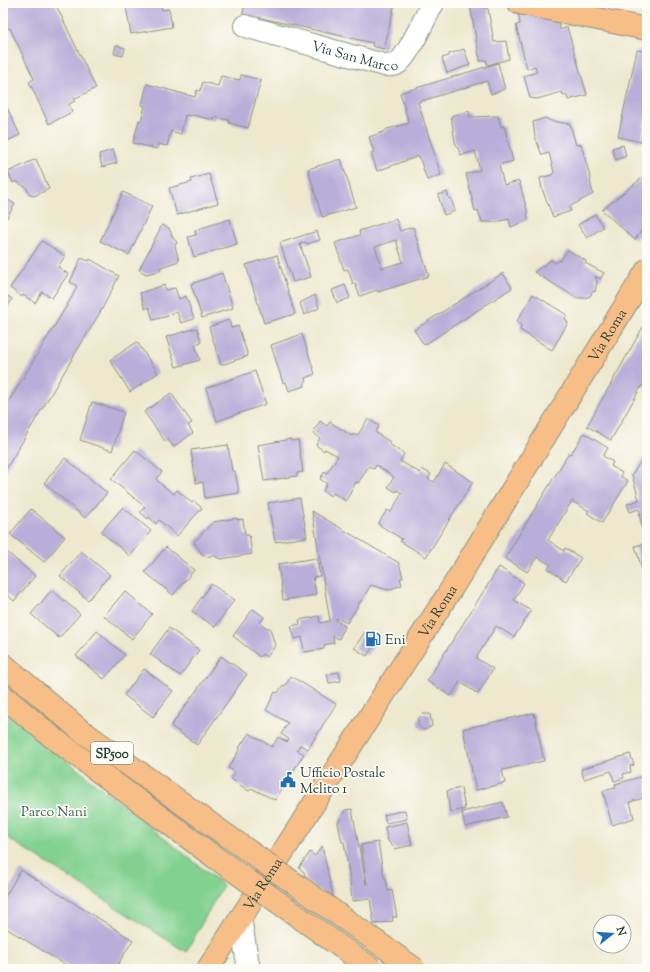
<svg xmlns="http://www.w3.org/2000/svg" width="650" height="972" font-family="'Sorts Mill Goudy',serif">
  <rect width="100%" height="100%" fill="#fdfcf7"/>
  <filter id="ink" filterUnits="userSpaceOnUse"><feTurbulence type="fractalNoise" baseFrequency=".025" numOctaves="2"/><feDisplacementMap in="SourceGraphic" scale="8" xChannelSelector="R" yChannelSelector="G"/><feConvolveMatrix kernelMatrix="1 2 1 2 8 2 1 2 1" color-interpolation-filters="sRGB"/></filter>
  <filter id="wash" filterUnits="userSpaceOnUse"><feTurbulence type="fractalNoise" baseFrequency=".012" numOctaves="4" result="noise"/><feDisplacementMap in="SourceGraphic" scale="16" xChannelSelector="R" yChannelSelector="G"/><feGaussianBlur stdDeviation="0.9" result="paint"/><feColorMatrix in="noise" values="0 0 0 0 0 0 0 0 0 0 0 0 0 0 0 0 0 1.4 0 .05"/><feComposite in="paint" operator="in"/></filter>
  <g filter="url(#wash)">
    <rect width="100%" height="100%" fill="#ede8ce"/>
    <!-- green -->
    <path fill="#83d190" stroke="#518762" d="M3,710L223,885L186,952L3,835Z"/>
    <g id="blocks">
      <!-- building -->
      <g fill="#b9aed9" fill-rule="evenodd">
        <path d="M3,3H55L96,88L74,99L75,101L69,104L72,112L49,124L29,82L34,79L10,28L5,31L3,27Z"/>
        <path d="M151,3H160L162,10L169,9L172,27L131,34L126,7Z"/>
        <path d="M245,3H395L384,49L372,46L373,43L257,17L255,21L242,18Z"/>
        <path d="M470,5L488,9L494,42L506,41L509,59L488,65L486,60L480,61Z"/>
        <path d="M518,12L559,21L560,30L567,27L587,95L568,100L566,94L563,95L562,92L537,99L530,98L524,76L537,72L535,66L527,69L516,25L520,24Z"/>
        <path d="M116,45L125,48L123,56L114,54Z"/>
        <path d="M464,49L470,65L447,73L442,58L449,56V54Z"/>
        <path d="M637,50L647,52V112L641,142L618,137Z"/>
        <path d="M498,63L505,89L491,94L487,81L418,102L441,175L427,180L419,156L377,171L371,153L374,152L369,137L384,132L387,129L409,123L400,93Z"/>
        <path d="M241,75L261,80L248,128L229,123V120L215,117L214,120L192,115L191,116L185,115L181,134L171,131L167,146L158,144L157,149L133,143L139,120L141,121L145,106L142,105L147,84L195,97L197,90L200,91L203,82L218,86L221,76L240,80Z"/>
        <path d="M3,99L20,135L3,143Z"/>
        <path d="M469,111L470,117L498,116L501,127L504,126L513,161L499,165L504,185L519,181L527,210L528,220L511,227L509,219L496,222H482L478,210L475,211L466,174L480,170L475,151L461,155L455,142L451,116Z"/>
        <path d="M545,118L551,121L570,124L576,145L581,144L591,180L590,181L593,194L569,207L571,211L553,217L542,189L540,178L552,175L554,172L549,153L542,155L535,137L533,122Z"/>
        <path d="M623,145L626,156L616,160L612,148Z"/>
        <path d="M113,150L117,163L102,167L99,154Z"/>
        <path d="M36,159L49,189L34,196L30,195L26,187L18,183L17,181L13,183L8,172Z"/>
        <path d="M341,159L356,207L322,217L308,169Z"/>
        <path d="M209,174L218,203L177,215L169,188L192,182L191,179Z"/>
        <path d="M647,174V222L635,240L602,210Z"/>
        <path d="M123,192L152,206L129,255L100,241Z"/>
        <path d="M447,192L449,199L451,198L455,211L444,215L438,195Z"/>
        <path d="M3,197L15,204L3,224Z"/>
        <path d="M595,214L603,227L587,238L578,225Z"/>
        <path d="M230,219L237,244L194,257L188,237L196,235L195,230Z"/>
        <path d="M396,219L400,231L413,227L429,276L378,292L377,290L360,296L355,283L353,284L348,269L344,270L335,243L360,235L359,231ZM396,240L403,262L382,268L375,247Z"/>
        <path d="M162,225L169,228L173,238L177,242L175,246L179,261L161,267L160,271L146,274L139,270Z"/>
        <path d="M317,231L320,240L307,244L306,242L300,244L311,277L293,282L280,243Z"/>
        <path d="M42,241L65,256L58,267L68,274L52,298L42,292L35,303L23,295L22,297L10,288Z"/>
        <path d="M568,250L586,261L585,263L604,273L600,279L595,276L597,282L595,292L593,291L590,296L585,298H577L534,272L551,260L556,263L559,260L560,261Z"/>
        <path d="M277,255L295,314L264,323L246,265Z"/>
        <path d="M81,258L89,261L90,259L119,276L102,309L3,474V411L72,297L77,286L70,282Z"/>
        <path d="M222,273L233,308L202,318L191,284Z"/>
        <path d="M503,273L512,288L424,345L414,330Z"/>
        <path d="M164,285L166,290L175,288L179,299L186,296L194,319L181,323L177,312L167,315L168,316L153,320L149,307L145,309L140,293Z"/>
        <path d="M345,285L350,298L337,303L332,290Z"/>
        <path d="M3,293L12,299L5,311L3,310Z"/>
        <path d="M533,294L567,315L565,319L568,323L552,350L520,330L521,324L517,321Z"/>
        <path d="M315,295L319,308L304,315L300,303Z"/>
        <path d="M229,320L231,328L238,326L248,356L221,365L209,327Z"/>
        <path d="M647,320V388L642,385L611,440L587,426Z"/>
        <path d="M197,328L201,342L195,345L200,360L176,367L166,337Z"/>
        <path d="M302,334L315,374L305,378L306,382H304L305,386L289,391L286,382L283,383L271,345Z"/>
        <path d="M137,342L158,373L130,392L110,360Z"/>
        <path d="M255,371L266,404L217,421L206,388Z"/>
        <path d="M171,393L192,423L188,425L193,433L173,447L168,439L165,441L144,412Z"/>
        <path d="M92,402L124,412L112,451L80,440Z"/>
        <path d="M368,419L379,426L375,432L390,442L389,444L404,454L400,461L420,473L422,469L431,474L428,479L434,482L445,464L473,482L426,557L400,541L402,539L378,524L387,510L391,512L402,493L397,490L396,492L388,487L394,477L376,465L374,469L369,466L358,483L356,482L346,501L333,493L331,496L323,491L327,484L320,479L325,471L327,473L338,456L325,449L324,451L316,445L320,438L313,433L320,421L327,426L330,422L352,436L353,434L357,436Z"/>
        <path d="M584,433L608,448L603,456L613,462L611,466L622,473L620,476L628,481L602,523L587,513L589,511L572,501L548,540L564,551L565,548L581,558L566,581L548,569L551,565L537,557L527,572L505,558L569,453L571,454Z"/>
        <path d="M291,439V441L298,440L303,472L297,473V476L264,481L258,445Z"/>
        <path d="M228,445L232,471H235L239,493L205,498L203,482L196,483L191,450Z"/>
        <path d="M135,450L162,472L156,479L163,486L174,494L177,490L192,503L194,501L202,508L177,536L159,520L156,524L149,517L148,519L140,512L145,507L111,479Z"/>
        <path d="M647,455V529L643,530L639,514H641L639,509L630,512L627,504L639,500L632,475L644,456Z"/>
        <path d="M65,458L107,493L85,518L44,483Z"/>
        <path d="M300,498L307,537L275,542L268,503Z"/>
        <path d="M123,507L151,531L130,556L101,532Z"/>
        <path d="M31,509L65,537L44,562L10,534Z"/>
        <path d="M312,511L399,563L403,578H400L402,585L388,590L371,585L347,623L337,618L336,620L345,626L339,639L333,636L334,643L324,645V649L304,652L302,637L295,639L291,626L300,624L299,620L319,616L320,623L330,621Z"/>
        <path d="M237,518V520L243,519L245,535H249L252,554L220,559L213,555L207,557L202,554L194,542L213,522Z"/>
        <path d="M647,543V586L635,546Z"/>
        <path d="M166,547L194,570L173,595L145,572Z"/>
        <path d="M81,551L110,575L88,600L60,576Z"/>
        <path d="M7,552L35,576L14,601L3,591V556Z"/>
        <path d="M317,558L320,576L313,577L316,595L283,600L278,564Z"/>
        <path d="M499,567L524,583L514,600L531,611L514,637L496,626L476,658L493,669L478,694L460,682L451,696L427,681Z"/>
        <path d="M211,584L234,600L215,627L192,611Z"/>
        <path d="M52,590L80,614L59,638L31,614Z"/>
        <path d="M125,591L152,614L132,639L104,616Z"/>
        <path d="M253,609L264,617L260,623L267,628H270L275,646L267,657L262,654L260,657L233,636Z"/>
        <path d="M169,628L199,650L180,676L150,654Z"/>
        <path d="M97,631L125,655L104,679L76,656Z"/>
        <path d="M365,632L377,640L367,656L354,648Z"/>
        <path d="M221,656L247,674L197,745L171,726Z"/>
        <path d="M144,669L173,691L153,717L124,695Z"/>
        <path d="M339,672L341,681L329,683L327,674Z"/>
        <path d="M291,676L336,704L308,749L300,745L297,750L304,754L275,800L251,788L249,791L231,779L235,772L228,768L240,749L239,748L249,733L272,747L278,737L287,742L289,739L281,734L288,723L266,710L275,692L278,693L283,685L285,686Z"/>
        <path d="M534,713L544,761L502,770L505,783L476,790L463,729Z"/>
        <path d="M423,714H430L432,726L427,729L423,730L418,725V719Z"/>
        <path d="M630,754L634,765L630,766L631,772L623,774L624,778L614,781L611,771L584,779L581,769Z"/>
        <path d="M647,775V797L630,802L634,818L612,825L603,791L616,788L615,784Z"/>
        <path d="M461,788L465,809L450,812L447,791Z"/>
        <path d="M503,802L507,817L465,827L462,812Z"/>
        <path d="M352,809L366,884H367L361,845L378,842L384,878H386L388,891L392,890L397,917H392L393,921L374,924L370,899L352,901L349,873L344,842H342L338,823L345,810Z"/>
        <path d="M405,810L407,819L386,823L384,815Z"/>
        <path d="M407,822L412,845L395,849L388,841L385,827Z"/>
        <path d="M322,846L334,901L307,882L304,872L299,868L310,852L315,856Z"/>
        <path d="M21,870L133,940L115,969H72L3,926V900Z"/>
      </g>
    </g>
  </g>
  <g filter="url(#ink)">
    <use href="#blocks" fill-opacity="0" stroke="#869281" stroke-width="1"/>
    <g fill="none" stroke-linecap="round" stroke-linejoin="round">
      <defs>
        <g id="minor">
          <path id="s1" d="M245,26L384,65C388,65 393,66 396,64C407,59 426,15 433,3"/>
          <path d="M240,919L249,969"/>
        </g>
        <g id="major">
          <path d="M519,3L647,29"/>
          <path id="s2" d="M208,969L452,588L647,270"/>
        </g>
        <g id="highway">
          <path d="M3,664L79,729L226,835"/>
          <path d="M3,696L52,737L213,856"/>
        </g>
      </defs>
      <!-- minor casing -->
      <use href="#minor" stroke="#869281" stroke-width="24"/>
      <!-- major casing -->
      <use href="#major" stroke="#869281" stroke-width="24"/>
      <!-- highway casing -->
      <use href="#highway" stroke="#869281" stroke-width="24"/>
      <!-- minor -->
      <use href="#minor" stroke="#fff" stroke-width="22"/>
      <!-- major -->
      <use href="#major" stroke="#f7be88" stroke-width="22"/>
      <!-- highway -->
      <use href="#highway" stroke="#f7be88" stroke-width="22"/>
      <defs>
        <g id="highway-bridge">
          <path d="M226,835L415,969"/>
          <path d="M213,856L372,969"/>
        </g>
      </defs>
      <!-- highway-bridge casing -->
      <use href="#highway-bridge" stroke="#869281" stroke-width="24" stroke-linecap="butt"/>
      <!-- highway-bridge -->
      <use href="#highway-bridge" stroke="#f7be88" stroke-width="22"/>
    </g>
  </g>
  <!-- icons -->
  <defs>
    <symbol id="fuel-bare" viewBox="-9 -9 18 18"><path d="M-5.5-6h7V0h2V4h1.3V-2.5L3-4.5l.8-.8L6-3V5H2.5V1h-1V6h-7ZM-4.2-4.7v3.2H.2V-4.7Z" fill="#1f6fb2" stroke="#fdfcf7" stroke-width="2.5" paint-order="stroke"/></symbol>
    <symbol id="civic-bare" viewBox="-9 -9 18 18"><path d="M-.6-6.5H3V-4.5H.6V-3L4-1V1h2V6H-6V1h2V-1L-.6-3ZM-1.2 2.5V6h2.4V2.5Z" fill="#1f6fb2" stroke="#fdfcf7" stroke-width="2.5" paint-order="stroke"/></symbol>
  </defs>
  <g fill-rule="evenodd">
    <use href="#fuel-bare" x="362" y="628" width="22" height="22"/>
    <use href="#civic-bare" x="277" y="769" width="22" height="22"/>
  </g>
  <g text-anchor="middle" stroke-width="3.5" stroke-linejoin="round" paint-order="stroke">
    <!-- shield labels -->
    <rect fill="#fdfcf7" stroke="#62766e" stroke-width="1" x="91" y="742" width="42" height="22" rx="3"/>
    <g font-size="13" font-weight="bold" fill="#1f3d34">
      <text x="112" y="758">SP500</text>
    </g>
    <!-- street labels -->
    <g font-size="14" fill="#1f3d34" stroke="#fdfcf7">
      <text dy="5" stroke="none"><textPath href="#s1" startOffset="114">Via San Marco</textPath></text>
      <text dy="5" stroke="none"><textPath href="#s2" startOffset="749">Via Roma</textPath></text>
      <text dy="5" stroke="none"><textPath href="#s2" startOffset="425">Via Roma</textPath></text>
      <text dy="5" stroke="none"><textPath href="#s2" startOffset="101">Via Roma</textPath></text>
    </g>
    <!-- poi labels -->
    <g font-size="14" fill="#1f3d34" stroke="#fdfcf7" text-anchor="start">
      <text x="385" y="644">Eni</text>
      <text x="300" y="777">Ufficio Postale<tspan x="300" dy="16">Melito 1</tspan></text>
    </g>
    <!-- park labels -->
    <g font-size="14" fill="#38624b" stroke="#fdfcf7">
      <text x="54" y="816">Parco Nani</text>
    </g>
  </g>
  <!-- margin -->
  <rect width="650" height="972" fill="none" stroke="#fdfcf7" stroke-width="16"/>
  <!-- north arrow -->
  <g transform="translate(612 934) rotate(73)"><circle r="19" fill="#fdfcf7" stroke="#a4b0a9"/>
  <path d="M0-3L7 15L0 10L-7 15Z" fill="#1f6fb2"/>
  <text y="-6" font-size="11" font-weight="bold" text-anchor="middle" fill="#1f3d34">N</text>
  </g>
</svg>
